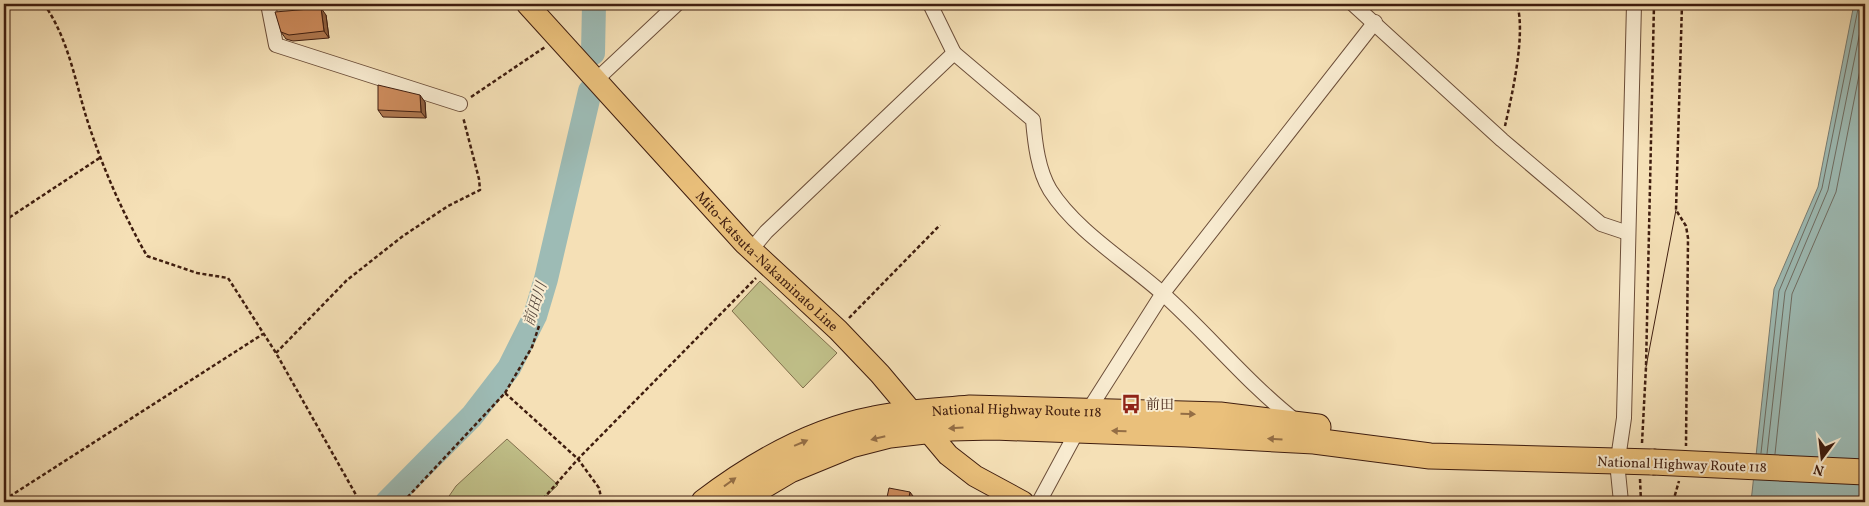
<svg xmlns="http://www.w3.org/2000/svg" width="1869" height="506" font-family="Vollkorn,'Noto Serif JP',serif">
  <rect width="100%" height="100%" fill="#f5e0b6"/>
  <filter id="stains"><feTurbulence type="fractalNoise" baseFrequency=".004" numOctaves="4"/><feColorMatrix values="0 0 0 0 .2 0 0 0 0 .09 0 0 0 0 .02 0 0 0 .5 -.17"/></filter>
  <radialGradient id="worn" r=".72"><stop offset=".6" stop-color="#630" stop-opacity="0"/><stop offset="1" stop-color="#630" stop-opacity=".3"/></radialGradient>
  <!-- green -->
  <g fill="#c1c18a" stroke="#806f4c">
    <path d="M760,281L837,353L803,388L732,311Z"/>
    <path d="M507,439L558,485L540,502H445L456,486Z"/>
  </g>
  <!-- water -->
  <path fill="#9dbbb5" stroke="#777c73" d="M1854,4H1865V502H1751L1774,289L1818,187Z"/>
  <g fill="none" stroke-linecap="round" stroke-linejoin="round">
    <!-- shore -->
    <g stroke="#6e6c62" stroke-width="1">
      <path d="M1761,453L1779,291L1822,188L1859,4"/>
      <path d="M1767,454L1785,292L1828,190L1865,7"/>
      <path d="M1775,454L1792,294L1836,192L1865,45"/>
    </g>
    <!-- river -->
    <g stroke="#9dbbb5" stroke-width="24">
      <path d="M593,53L594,4"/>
      <path d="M387,502L472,416L509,368L535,316L546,279L590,91"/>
    </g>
    <defs>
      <g id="street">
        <path d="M268,4L276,45L460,104"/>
        <path d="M930,4L954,53"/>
        <path d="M1353,4L1502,140L1601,224L1628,233"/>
        <path d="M595,81L677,4"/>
        <path d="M751,250L766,232L954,53L1033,120C1035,143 1038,170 1050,190C1076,231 1126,261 1162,293C1208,334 1247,383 1297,422"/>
        <path d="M1619,452L1624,418L1634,4"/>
        <path d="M1618,472L1621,502"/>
        <path d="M1039,502L1088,411L1163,293L1375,22"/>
      </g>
      <g id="primary">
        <path id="s1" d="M527,4L744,243L838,330L880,374L948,455L975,476L1023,502"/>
      </g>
      <g id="highway">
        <path id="s2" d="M704,502C754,464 811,431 874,419C906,412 938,411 970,408L1220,415L1318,427"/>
        <path d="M736,502L790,470L851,445L890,435L951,428L994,427L1185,434L1314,441L1430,456L1653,462"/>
      </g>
    </defs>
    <!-- street casing -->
    <use href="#street" stroke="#6c4e39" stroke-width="16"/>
    <!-- primary casing -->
    <use href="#primary" stroke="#3f1d0f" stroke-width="23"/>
    <!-- highway casing -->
    <use href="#highway" stroke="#3f1d0f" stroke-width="27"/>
    <!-- path -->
    <g stroke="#3f1d0f" stroke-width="2.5" stroke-dasharray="4 2.5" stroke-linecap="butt">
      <path d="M44,4C67,37 74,75 85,113C100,162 122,212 147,256L197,273L228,278L276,353L360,502"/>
      <path d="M1682,4L1676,210L1686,226L1688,238L1686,446"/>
      <path d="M471,97L545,47"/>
      <path d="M1505,126C1512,95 1526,34 1517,4"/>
      <path d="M4,221L101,157"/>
      <path d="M849,318L940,225"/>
      <path d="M276,353L347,280L403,236L448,206L480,190L479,179L463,117"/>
      <path d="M505,393L532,347L539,326"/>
      <path d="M1642,443L1646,367L1654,4"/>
      <path d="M1640,479L1641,502"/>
      <path d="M543,499L578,459L756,278"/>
      <path d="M4,500L263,334"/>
      <path d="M403,502L505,393L578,459L599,488L602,502"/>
      <path d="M1673,502L1679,481"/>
    </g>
    <!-- street -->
    <use href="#street" stroke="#f8ebd0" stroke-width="14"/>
    <!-- primary -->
    <use href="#primary" stroke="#eac07b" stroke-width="21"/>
    <!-- highway -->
    <use href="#highway" stroke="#eac07b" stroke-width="25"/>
    <!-- tram -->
    <path stroke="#3f1d0f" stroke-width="1" d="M1646,367L1676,210"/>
    <defs>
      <path id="highway-bridge" d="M1653,462L1865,472"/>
    </defs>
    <!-- highway-bridge casing -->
    <use href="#highway-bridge" stroke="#3f1d0f" stroke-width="27" stroke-linecap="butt"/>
    <!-- highway-bridge -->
    <use href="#highway-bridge" stroke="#eac07b" stroke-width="25"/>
  </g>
  <!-- wall -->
  <g fill="#b0784f" stroke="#3f1d0f">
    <path d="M326,15L329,38L293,41L286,39L281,32Z"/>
    <path d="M425,102L426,118L383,117L378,110Z"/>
  </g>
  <!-- shaded-wall -->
  <g fill="#906140" stroke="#3f1d0f">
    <path d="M321,8L326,15L329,38L324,31Z"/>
    <path d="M420,95L425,102L426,118L421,112Z"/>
    <path d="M910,492L913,496L912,502H908Z"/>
  </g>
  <!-- building -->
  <g fill="#cd8b5c" stroke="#3f1d0f">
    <path d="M321,8L324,31L289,35L281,32L275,12Z"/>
    <path d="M378,85L420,95L421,112L378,110Z"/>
    <path d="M889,488L910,492L908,502H886Z"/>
    <path d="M835,497L843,502H832Z"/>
  </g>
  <!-- one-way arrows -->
  <defs><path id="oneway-solid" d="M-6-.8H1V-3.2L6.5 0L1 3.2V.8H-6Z" transform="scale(1.25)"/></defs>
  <g fill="#946e45">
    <use href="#oneway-solid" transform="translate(1188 414) rotate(2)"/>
    <use href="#oneway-solid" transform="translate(956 428) rotate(177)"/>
    <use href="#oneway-solid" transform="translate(1119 431) rotate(-178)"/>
    <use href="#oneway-solid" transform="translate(878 438) rotate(166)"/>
    <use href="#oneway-solid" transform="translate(1275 439) rotate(-177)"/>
    <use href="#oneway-solid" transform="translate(801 443) rotate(-23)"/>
    <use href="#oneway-solid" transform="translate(730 482) rotate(-36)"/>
  </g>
  <!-- icons -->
  <defs>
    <symbol id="bus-bare" viewBox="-9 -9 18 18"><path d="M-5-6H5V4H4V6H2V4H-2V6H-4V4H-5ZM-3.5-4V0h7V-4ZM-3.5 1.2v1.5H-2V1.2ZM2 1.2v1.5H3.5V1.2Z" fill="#8f2418" stroke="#f8ebd0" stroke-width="2.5" paint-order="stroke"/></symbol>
  </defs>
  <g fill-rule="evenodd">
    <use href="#bus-bare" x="1117" y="390" width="28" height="28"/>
  </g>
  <g text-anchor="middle" stroke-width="4" stroke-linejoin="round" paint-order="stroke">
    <!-- street labels -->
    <g font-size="14" fill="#3f1d0f" stroke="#f8ebd0">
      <text dy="5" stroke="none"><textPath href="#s1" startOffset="352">Mito-Katsuta-Nakaminato Line</textPath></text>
      <text dy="5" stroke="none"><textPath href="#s2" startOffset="334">National Highway Route 118</textPath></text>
      <text transform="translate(1682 464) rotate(2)" y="5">National Highway Route 118</text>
    </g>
    <!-- poi labels -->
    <g font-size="14" fill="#3f1d0f" stroke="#f8ebd0" text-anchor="start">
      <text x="1146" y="409">前田</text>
    </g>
    <!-- water labels -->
    <g font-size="15" font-style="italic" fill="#5b4c41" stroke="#f8ebd0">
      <text transform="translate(535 304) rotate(-72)" y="5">前田川</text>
    </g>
  </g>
  <!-- margin -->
  <rect width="1869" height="506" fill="none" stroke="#f5e0b6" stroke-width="20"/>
  <rect x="5" y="5" width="1859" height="496" fill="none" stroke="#3f1d0f" stroke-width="2.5"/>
  <rect x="10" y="10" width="1849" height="486" fill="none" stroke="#3f1d0f"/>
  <!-- north arrow -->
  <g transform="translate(1822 458) rotate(195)" stroke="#f8ebd0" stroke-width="4" paint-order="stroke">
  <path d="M0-4L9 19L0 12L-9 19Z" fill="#3f1d0f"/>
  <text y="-8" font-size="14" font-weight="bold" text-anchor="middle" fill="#3f1d0f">N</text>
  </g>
  <rect width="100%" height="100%" filter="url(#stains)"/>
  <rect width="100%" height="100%" fill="url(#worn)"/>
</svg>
